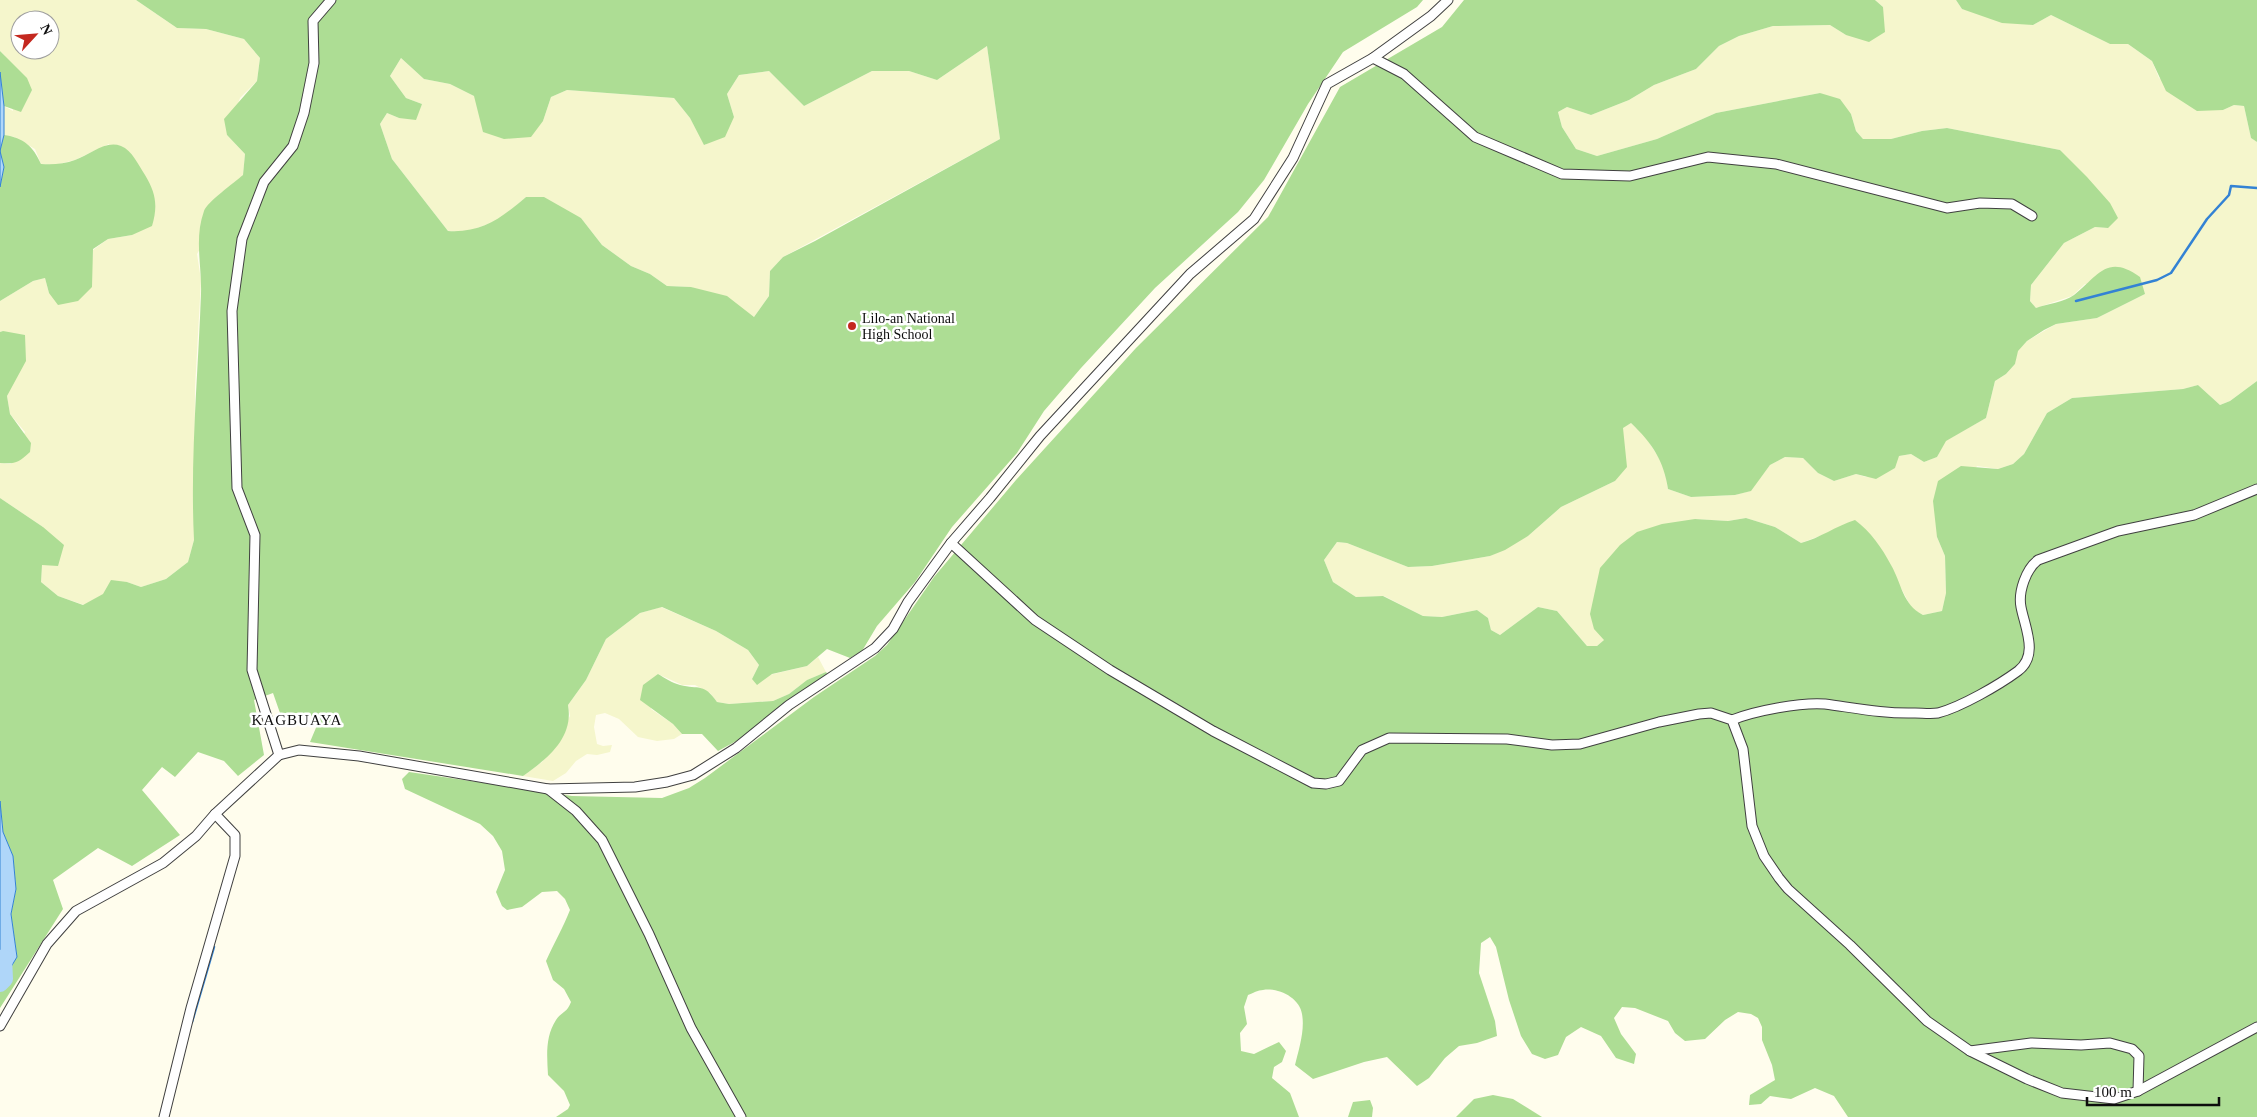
<svg xmlns="http://www.w3.org/2000/svg" width="2257" height="1117" font-family="Georgia,serif">
  <rect width="100%" height="100%" fill="#fffded"/>
  <!-- farmland -->
  <g fill="#f5f6cc" fill-rule="evenodd">
    <path d="M0,0H136L177,28L206,29L244,39L260,58L257,81L240,98L227,135L245,154L243,175L197,254L201,280L195,388L194,540L188,562L166,579L141,587L127,582L84,605L58,596L41,582L43,527L0,498V463L11,464L25,432L10,414L7,396L13,381L3,331L0,332V301L33,281L45,278L49,293L92,263L93,250L108,239L132,235L109,144L75,160L55,165L41,164L35,149L14,137L4,135V106L13,111L5,56L0,51ZM20,20H50V50H20Z"/>
    <path d="M1875,0H1956L1962,9L2033,25L2051,15L2110,44H2128L2152,61L2159,78L2223,110L2234,105L2244,106L2251,138L2257,142V381L2230,401L2220,405L2198,385L2183,389L2072,398L2047,413L2024,454L2013,464L1998,469L1977,466L1937,537L1945,556L1946,593L1942,611L1923,615L1912,609L1901,588L1825,534L1801,543L1775,527L1746,518L1728,521L1695,519L1604,640L1597,646H1587L1557,611L1538,607L1500,635L1491,630L1488,618L1477,610L1442,617L1423,616L1384,596L1356,597L1333,582L1324,560L1337,542L1347,543L1408,567L1432,566L1490,556L1528,536L1561,507L1615,481L1623,442V427L1631,423L1645,436L1664,466L1668,489L1691,497L1735,495L1750,491L1770,465L1785,457L1803,458L1818,473L1834,481L1856,474L1866,477L1899,456L1911,454L1924,462L1937,457L1945,441L1986,418L1995,381L2006,374L2015,364L2017,351L2027,341L2056,324L2097,318L2145,294L2085,284L2072,296L2036,308L2030,301L2031,285L2064,243L2095,227L2108,228L2060,150L1947,128L1922,131L1891,139H1863L1856,131L1851,114L1820,93L1716,113L1657,139L1597,156L1576,149L1562,127L1558,112L1567,107L1591,115L1629,100L1654,85L1696,69L1719,46L1739,36L1773,26L1830,25L1846,35L1883,7Z"/>
    <path d="M987,46L1000,139L783,257L770,271L769,296L754,317L740,308L691,287L667,286L650,274L631,266L602,245L581,218L526,197L501,219L467,232L448,231L392,159L380,124L387,113L399,118L422,104L406,98L390,76L401,58L424,79L450,84L474,96L543,121L551,97L567,90L674,98L690,118L705,145L734,117L727,94L739,75L769,71L804,106L872,71H909L937,80Z"/>
    <path d="M661,607L716,631L748,650L759,665L752,679L807,666L818,657L826,672L807,680L789,694L773,701L729,704L717,702L710,693L695,685H682L658,674L651,709L673,724L682,734L674,739L657,741L638,737L619,719L605,713L596,715L594,727L597,744L603,746L612,745L610,752L597,755L587,754L576,761L566,773L553,781L523,776L542,762L570,716L568,705L586,680L606,639L640,613Z"/>
  </g>
  <!-- forest -->
  <g fill="#addd94" fill-rule="evenodd">
    <path d="M136,0H1423L1417,7L1343,52L1308,104L1264,180L1238,212L1155,288L1081,368L1044,411L1017,453L952,527L915,582L877,626L862,651L850,658L827,649L807,666L772,674L757,685L752,679L759,665L748,650L716,631L662,607L640,613L606,639L586,680L568,705C574,738 547,759 523,776L310,742L318,723L309,713H280L273,693L254,700L264,755L238,776L224,761L198,752L175,777L162,767L142,790L180,835L132,866L98,848L53,880L63,909L0,1008V985L17,957L11,914L16,889L13,856L3,832L0,801V498L43,527L64,545L58,566L42,565L41,582L58,596L83,605L103,594L111,580L127,582L141,587L166,579L188,562L194,540C190,458 198,376 201,294C202,265 194,239 204,211C207,202 234,183 243,175L245,154L227,135L224,119L257,81L260,58L244,39L206,29L177,28ZM987,46L1000,139L815,241L783,257L770,271L769,296L754,317L727,296L691,287L667,286L650,274L631,266L602,245L581,218L544,197H526C501,218 483,233 448,231L392,159L380,124L387,113L399,118L416,120L422,104L406,98L390,76L401,58L424,79L450,84L474,96L483,132L504,139L531,137L543,121L551,97L567,90L674,98L690,118L704,145L725,137L734,117L727,94L739,75L769,71L804,106L872,71H909L937,80Z"/>
    <path d="M1464,0H1875L1883,7L1885,32L1869,42L1846,35L1830,25L1773,26L1739,36L1719,46L1696,69L1654,85L1629,100L1591,115L1567,107L1558,112L1562,127L1576,149L1597,156L1657,139L1716,113L1820,93L1840,99L1851,114L1856,131L1863,139H1891L1922,131L1947,128L2060,150L2087,177L2110,203L2118,218L2108,228L2095,227L2064,243L2031,285L2030,301L2036,308C2047,304 2064,302 2074,295C2098,276 2107,253 2140,277L2145,294L2097,318L2056,324L2044,330L2027,341L2018,351L2015,364L2006,374L1995,381L1986,418L1946,441L1937,457L1924,462L1911,454L1899,456L1895,468L1876,479L1856,474L1834,481L1818,473L1803,458L1785,457L1770,465L1751,491L1735,495L1691,497L1668,489C1664,461 1652,443 1631,423L1623,428L1627,467L1615,481L1561,507L1528,536L1505,550L1490,556L1432,566L1408,567L1347,543L1337,542L1324,560L1333,582L1356,597L1383,596L1423,616L1442,617L1477,610L1488,618L1491,630L1500,635L1538,607L1557,611L1587,646H1597L1604,640L1594,629L1590,614L1600,568L1620,545L1637,532L1662,524L1695,519L1728,521L1746,518L1775,527L1801,543C1820,538 1836,526 1855,520C1870,531 1882,548 1891,565C1902,584 1902,604 1923,615L1942,611L1946,593L1945,556L1937,537L1933,501L1938,481L1961,466L1998,469L2013,464L2024,454L2047,413L2072,398L2183,389L2198,385L2220,405L2230,401L2257,381V1117H1848L1834,1096L1815,1088L1791,1099L1770,1096L1761,1104L1749,1105L1750,1095L1775,1080L1772,1065L1762,1040V1027L1758,1018L1751,1014L1738,1012L1725,1020L1705,1039L1685,1041L1675,1033L1668,1021L1635,1008L1622,1007L1614,1018L1621,1034L1636,1054L1634,1064L1616,1058L1601,1036L1581,1027L1566,1037L1558,1055L1545,1059L1532,1054L1521,1036L1509,1000L1496,947L1490,937L1481,943L1479,973L1495,1021L1497,1036L1477,1043L1459,1046L1445,1058L1429,1078L1417,1086L1387,1057L1364,1062L1313,1079L1295,1065C1299,1049 1305,1030 1302,1014C1300,998 1278,987 1263,990C1258,990 1253,993 1248,995L1244,1007L1247,1024L1240,1033L1241,1051L1254,1054L1279,1042L1286,1051L1282,1062L1274,1067L1272,1078L1290,1093L1299,1117H556L568,1109L570,1105L564,1091L548,1075C547,1056 545,1037 556,1020C561,1012 567,1013 571,1002L564,989L553,980L546,961C554,943 563,928 570,910L565,899L557,891L542,892L522,907L507,910L502,906L496,892L505,870L502,851L493,836L480,824L405,789L402,779L409,772L572,796L662,798L689,788L705,778L814,697L875,656L887,645L934,577L1016,480L1136,348L1268,217L1340,87L1442,27Z"/>
    <path d="M1956,0H2257V142L2251,138L2244,106L2234,105L2223,110L2197,111L2166,91L2152,61L2128,44H2110L2051,15L2033,25L2002,23L1962,9Z"/>
    <path d="M0,51L27,78L32,90L21,112L4,106L0,72Z"/>
    <path d="M4,135C24,138 33,146 41,164C53,165 64,164 75,160C90,155 105,140 121,146C132,150 139,166 145,175C156,193 158,206 152,226L132,235L108,239L93,249L92,287L78,301L58,305L49,293L45,278L33,281L0,301V187L4,167L0,151Z"/>
    <path d="M3,331L25,335L26,361L7,396L10,414L31,443L30,452C18,463 16,464 0,463V332Z"/>
    <path d="M826,672L829,676L740,739L718,751L702,734H682L673,724L640,700L643,685L658,674C665,678 672,683 680,685C699,690 703,682 717,702L729,704L773,701L789,694L807,680Z"/>
    <path d="M1493,1095L1513,1099L1542,1117H1456L1474,1099Z"/>
    <path d="M1370,1100L1373,1108L1372,1117H1348L1353,1102Z"/>
  </g>
  <!-- water -->
  <g fill="#afd6f9" stroke="#3382d4">
    <path d="M0,72L4,106V135L0,151L4,167L0,187Z"/>
    <path d="M0,801L3,832L13,856L16,889L11,914L17,957L0,985Z"/>
  </g>
  <g fill="none" stroke-linecap="round" stroke-linejoin="round">
    <!-- stream -->
    <g stroke="#3382d4" stroke-width="2.5">
      <path d="M2076,301L2157,280L2171,273L2207,219L2229,195L2231,186L2257,188"/>
      <path d="M192,1022L214,947"/>
    </g>
    <!-- river -->
    <path stroke="#afd6f9" stroke-width="16" d="M0,984L5,979L4,957"/>
    <defs>
      <g id="minor">
        <path d="M1373,58L1404,74L1475,137L1562,174L1630,176L1708,157L1776,164L1947,208L1980,203L2012,204L2032,216"/>
        <path d="M951,543L1035,620L1110,670L1213,731L1313,783L1326,784L1339,781L1362,750L1389,738L1507,739L1552,745L1580,744L1659,722L1699,714L1711,713L1732,720L1743,749L1752,826L1764,856L1779,878L1788,889L1850,945L1927,1021L1970,1051L2027,1079L2062,1093L2114,1099L2138,1091L2257,1027"/>
        <path d="M1732,720C1754,711 1801,702 1825,704C1855,708 1884,714 1915,713C1922,713 1931,714 1938,713C1961,707 1999,685 2018,671C2039,655 2025,628 2021,607C2018,592 2026,569 2038,560L2118,531L2194,515L2257,489"/>
        <path d="M279,755L252,670L255,535L237,488L232,311L242,239L264,182L293,146L304,113L314,63L313,21L331,0"/>
        <path d="M548,789L576,811L602,840L649,934L691,1028L741,1117"/>
        <path d="M0,1026L47,944L76,911L163,863L196,836L215,814L279,755L299,750L359,756L548,789L635,787L667,782L693,775L736,748L789,705L875,648L893,629L908,602L951,543L990,498L1040,436L1190,274L1254,219L1293,158L1327,84L1373,58L1431,16L1448,0"/>
        <path d="M1970,1051L2031,1043L2081,1045L2110,1043L2132,1049L2139,1056L2138,1091"/>
        <path d="M164,1117L191,1008L235,856V835L215,814"/>
      </g>
    </defs>
    <!-- minor casing -->
    <use href="#minor" stroke="#404040" stroke-width="11"/>
    <!-- minor -->
    <use href="#minor" stroke="#fff" stroke-width="9"/>
  </g>
  <!-- markers -->
  <circle fill="#c4281f" stroke="#fff" stroke-width="2" cx="852" cy="326" r="5"/>
  <g text-anchor="middle" stroke-width="5" stroke-linejoin="round" paint-order="stroke">
    <!-- poi labels -->
    <g font-size="14" fill="#0d0d0d" stroke="#fff" text-anchor="start">
      <text x="862" y="323">Lilo-an National<tspan x="862" dy="16">High School</tspan></text>
    </g>
    <!-- neighbourhood labels -->
    <g font-size="15" letter-spacing="1" fill="#0d0d0d" stroke="#fff">
      <text x="297" y="725">KAGBUAYA</text>
    </g>
  </g>
  <!-- north arrow -->
  <g transform="translate(35 35) rotate(64)"><circle r="24" fill="#ffffff" stroke="#9e9e9e"/>
  <path d="M0-4L9 19L0 12L-9 19Z" fill="#c4281f"/>
  <text y="-8" font-size="14" font-weight="bold" text-anchor="middle" fill="#0d0d0d">N</text>
  </g>
  <!-- scale -->
  <path d="M2087 1097v8h132v-8" fill="none" stroke="#0d0d0d" stroke-width="2.5"/>
  <text x="2094" y="1097" font-size="15" fill="#0d0d0d" stroke="#ffffff" stroke-width="4" paint-order="stroke">100 m</text>
</svg>
